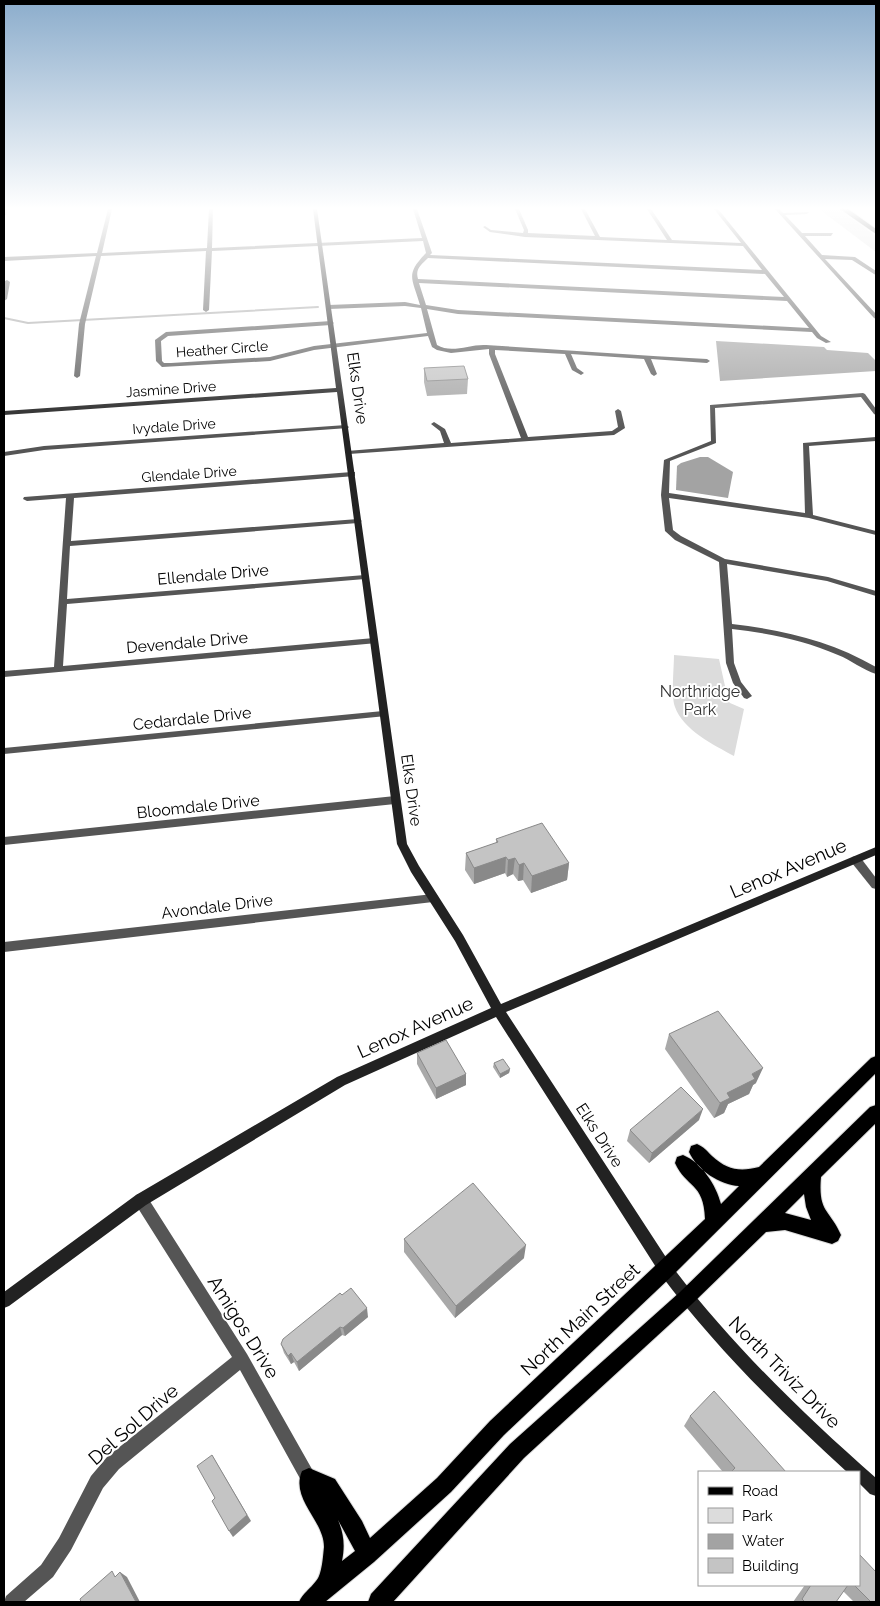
<svg xmlns="http://www.w3.org/2000/svg" width="880" height="1606" font-family="Raleway,sans-serif">
  <rect width="100%" height="100%" fill="#fff"/>
  <!-- green -->
  <g fill="#dcdcdc">
    <path d="M819,209H839L876,236V252Z"/>
    <path d="M674,655L719,659L725,686V697L730,703L744,709L734,756C714,745 683,730 675,707C671,696 674,668 674,655Z"/>
  </g>
  <!-- water -->
  <g fill="#a3a3a3">
    <path d="M716,341L824,347L827,350L868,353L876,361V371L720,381Z"/>
    <path d="M700,457H708L733,472L728,498L676,490L677,466L681,463Z"/>
  </g>
  <g fill="none" stroke-linecap="round" stroke-linejoin="round">
    <!-- stream -->
    <path stroke="#a3a3a3" stroke-width="2" d="M4,318L28,323L318,307"/>
    <defs>
      <g id="primary">
        <path d="M876,1056V1073L672,1276L504,1435L451,1492L374,1562L325,1602H299C303,1593 310,1589 316,1581C322,1575 323,1556 324,1547C324,1520 290,1499 302,1471L309,1468L335,1479L362,1521L370,1538L437,1478L490,1421L705,1219C704,1182 686,1188 675,1163L677,1157L683,1155C702,1163 716,1185 721,1204L739,1186C720,1185 697,1170 689,1152L691,1146L697,1144C704,1147 707,1151 712,1156C727,1170 740,1172 759,1167L871,1058ZM338,1520L355,1551L342,1561C345,1546 344,1534 338,1520Z"/>
        <path d="M876,1105V1123L821,1177C818,1213 829,1208 841,1235L838,1241L832,1244L785,1230L766,1232L692,1304L524,1458L393,1602H368L371,1594L510,1444L680,1292L870,1107ZM804,1194L806,1207L811,1220L785,1213Z"/>
      </g>
      <path id="highway" d="M840,209H848L876,229V234Z"/>
    </defs>
    <!-- primary casing -->
    <use href="#primary" stroke="#dbdbdb" stroke-width="2"/>
    <!-- highway casing -->
    <use href="#highway" stroke="#dbdbdb" stroke-width="2"/>
    <!-- street -->
    <g fill="#555" fill-rule="evenodd">
      <path d="M4,209H7L6,215L4,216Z"/>
      <path d="M108,209H112L102,253L207,248L209,209H213L212,248L422,238L413,209H417L432,253L430,255L762,270L743,246L525,237L490,232L483,227L485,226L491,230L523,233L524,230L515,209H519L528,230V233L595,236L581,209H585L600,237L667,240L647,209H651L672,240L741,243L714,209H718L821,336L831,342L826,343L817,338L812,332L458,314L427,309L437,345C452,354 469,344 486,345C560,350 633,355 707,359L710,361L707,363L651,359L657,374L654,376L651,374L644,359L571,354L577,368L584,373L581,375L572,370L565,354L495,350V354L528,437L612,431L618,427L615,411L618,409L621,411L625,428L614,435L349,454L347,453V451L444,443L440,431L431,424L434,422L445,429L451,443L521,438L489,354V349L451,353L437,350L432,347L428,336L314,350L270,361L162,367L156,361L155,340L166,332L331,321L334,323L331,325L168,336L161,341L162,361L164,363H171L270,357L314,346L427,333L421,308L405,306L329,309L326,307L329,305L405,302L420,305C412,277 405,275 426,253L423,241L212,251L209,310L206,312L203,310L206,251L101,256L85,324L80,376L77,378L74,376L79,324L96,256L4,261V257L97,253ZM428,258L765,274L784,297L418,279C415,269 421,265 428,258ZM419,283L787,301L809,328L458,310L426,305Z"/>
      <path d="M775,209H779L783,213L809,212L807,214L785,215L802,233H833L831,236H805L822,255L855,257L876,271V275L874,274L852,260L825,259L876,314V319L874,318Z"/>
      <path d="M7,280L10,282L7,299L4,301L5,281Z"/>
      <path d="M863,393L865,394L876,409V415L874,414L861,397L715,408L716,443L670,461L669,493L805,513L803,443L876,437V441L809,446L813,515L876,531V535L809,518L669,498L673,530L681,536L725,559L828,577L876,591V596L827,581L727,564L732,624C783,630 831,641 876,667V674C863,670 851,660 838,655C804,640 768,633 732,629L734,663L741,682L752,696L747,699L744,698L733,683L726,663L719,562L675,540L665,531L661,495L664,460L711,441L710,405Z"/>
      <path d="M346,425L349,427L348,428L44,450L4,456V452L44,446Z"/>
      <path d="M352,472H355V476L74,498L71,541L358,519L362,521L358,523L70,546L67,599L365,575L369,577L365,579L67,604L63,666L374,638L378,641L377,643L4,677V671L54,667L66,498L27,501L23,499L24,497Z"/>
      <path d="M383,711L386,712L388,714L386,716L4,754V748Z"/>
      <path d="M395,796L400,800L395,804L4,845V837Z"/>
      <path d="M856,856L860,857L876,878V889L872,888L852,863L851,860L852,857Z"/>
      <path d="M433,894L437,895L438,898L437,901L433,902L4,952V942Z"/>
      <path d="M141,1193L146,1195L247,1354L317,1478L315,1484L309,1486L303,1484L240,1370L119,1469L103,1488L71,1550L53,1577L24,1602H4L6,1596L41,1565L59,1538L91,1476L107,1457L232,1357L136,1205L134,1200L136,1195Z"/>
    </g>
    <!-- secondary -->
    <path fill="#222" fill-rule="evenodd" d="M313,209H317L407,844L419,866L463,935L501,1004L876,847V855L506,1012L671,1265C731,1344 802,1413 876,1478V1496L870,1494L859,1483V1472H847C780,1411 716,1348 661,1275L496,1017L345,1085L146,1205L9,1306L4,1308V1292L136,1195L337,1077L491,1008L455,941L411,872L397,844L337,392L4,415V411L336,388Z"/>
    <!-- primary -->
    <use href="#primary" fill="#000" fill-rule="evenodd"/>
    <!-- highway -->
    <use href="#highway" fill="#000" fill-rule="evenodd"/>
  </g>
  <!-- wall -->
  <g fill="#a9a9a9">
    <path d="M424,368L468,379L467,394L427,396L424,382Z"/>
    <path d="M496,839L569,863L567,880L531,893L523,880L518,881L513,874L507,877L505,873L474,884L465,870L466,853L496,843Z"/>
    <path d="M669,1034L756,1083L753,1085L749,1094L728,1104L724,1113L714,1118L665,1049Z"/>
    <path d="M417,1053L466,1074V1085L436,1099L417,1064Z"/>
    <path d="M494,1063L510,1069L509,1073L500,1078L493,1067Z"/>
    <path d="M699,1120L649,1163L627,1141L630,1130Z"/>
    <path d="M404,1239L524,1258L455,1318L404,1252Z"/>
    <path d="M342,1295L368,1317L345,1336L342,1335L299,1371L294,1362L291,1364L284,1353L281,1344Z"/>
    <path d="M690,1416L786,1472H723L684,1426Z"/>
    <path d="M805,1585H859L876,1602H854L843,1591L836,1602H793Z"/>
  </g>
  <!-- shaded-wall -->
  <g fill="#898989">
    <path d="M506,857L505,873L474,884V868Z"/>
    <path d="M515,858L513,874L507,877L508,860Z"/>
    <path d="M524,863L523,880L518,881L519,865Z"/>
    <path d="M569,863L567,880L531,893L532,876Z"/>
    <path d="M763,1068L756,1083L753,1085L749,1094L728,1104L724,1113L714,1118L720,1103L727,1093L752,1074Z"/>
    <path d="M510,1069L509,1073L500,1078V1074Z"/>
    <path d="M466,1074V1085L436,1099V1088Z"/>
    <path d="M703,1109L699,1120L649,1163L652,1153Z"/>
    <path d="M526,1245L524,1258L455,1318L456,1306Z"/>
    <path d="M367,1308L368,1317L345,1336L343,1328Z"/>
    <path d="M340,1327L342,1335L299,1371L297,1362Z"/>
    <path d="M291,1353L294,1362L291,1364L288,1356Z"/>
    <path d="M212,1455L251,1521L233,1537L229,1531Z"/>
    <path d="M120,1572L127,1577L140,1602H136Z"/>
  </g>
  <!-- building -->
  <g fill="#c4c4c4" stroke="#898989">
    <path d="M464,366L468,379L427,381L424,368Z"/>
    <path d="M542,823L569,863L532,876L524,863L519,865L515,858L508,860L506,857L474,868L466,853L498,842L496,839Z"/>
    <path d="M718,1011L763,1068L752,1074L755,1079L727,1093L730,1098L720,1103L669,1034Z"/>
    <path d="M446,1040L466,1074L436,1088L417,1053Z"/>
    <path d="M503,1059L510,1069L500,1074L494,1063Z"/>
    <path d="M681,1087L703,1109L652,1153L630,1130Z"/>
    <path d="M473,1183L526,1245L456,1306L404,1239Z"/>
    <path d="M351,1288L367,1308L343,1328L340,1327L297,1362L291,1353L288,1356L281,1344L283,1339L340,1293L342,1295Z"/>
    <path d="M714,1391L786,1472H731L735,1468L690,1416Z"/>
    <path d="M212,1455L247,1515L229,1531L212,1501L215,1498L197,1466Z"/>
    <path d="M859,1554L876,1572V1602H871L854,1585H859Z"/>
    <path d="M112,1571L115,1577L120,1572L136,1602H81L80,1599Z"/>
    <path d="M811,1585H848L836,1602H805L802,1599Z"/>
  </g>
  <!-- sky -->
  <linearGradient id="sky" x2="0" y2="1"><stop stop-color="#8cadcc"/><stop offset="0.48" stop-color="#fff"/><stop offset="1" stop-color="#fff" stop-opacity="0"/></linearGradient>
  <rect width="880" height="434" fill="url(#sky)"/>
  <g text-anchor="middle" stroke-width="4" stroke-linejoin="round" paint-order="stroke">
    <!-- far-street labels -->
    <g font-size="14" fill="#000" stroke="#fff">
      <text transform="translate(222 349) rotate(-4)" y="5">Heather Circle</text>
      <text transform="translate(171 389) rotate(-4)" y="5">Jasmine Drive</text>
      <text transform="translate(174 426) rotate(-4)" y="5">Ivydale Drive</text>
      <text transform="translate(189 474) rotate(-4)" y="5">Glendale Drive</text>
    </g>
    <!-- street labels -->
    <g font-size="16" fill="#000" stroke="#fff">
      <text transform="translate(358 388) rotate(82)" y="6">Elks Drive</text>
      <text transform="translate(213 574) rotate(-5)" y="6">Ellendale Drive</text>
      <text transform="translate(187 642) rotate(-5)" y="6">Devendale Drive</text>
      <text transform="translate(192 718) rotate(-6)" y="6">Cedardale Drive</text>
      <text transform="translate(412 790) rotate(82)" y="6">Elks Drive</text>
      <text transform="translate(198 806) rotate(-6)" y="6">Bloomdale Drive</text>
      <text transform="translate(217 906) rotate(-7)" y="6">Avondale Drive</text>
      <text transform="translate(600 1135) rotate(57)" y="6">Elks Drive</text>
    </g>
    <!-- park labels -->
    <g font-size="16" fill="#333" stroke="#fff">
      <text x="700" y="697">Northridge<tspan x="700" dy="18">Park</tspan></text>
    </g>
    <!-- near-street labels -->
    <g font-size="19" fill="#000" stroke="#fff">
      <text transform="translate(788 868) rotate(-23)" y="7">Lenox Avenue</text>
      <text transform="translate(415 1027) rotate(-24)" y="7">Lenox Avenue</text>
      <text transform="translate(580 1319) rotate(-43)" y="7">North Main Street</text>
      <text transform="translate(244 1327) rotate(58)" y="7">Amigos Drive</text>
      <text transform="translate(785 1372) rotate(45)" y="7">North Triviz Drive</text>
      <text transform="translate(133 1424) rotate(-41)" y="7">Del Sol Drive</text>
    </g>
  </g>
  <!-- border -->
  <rect width="880" height="1606" fill="none" stroke="#000000" stroke-width="10"/>
  <!-- legend -->
  <rect x="698" y="1471" width="162" height="115" fill="#ffffff" stroke="#999999"/>
  <rect x="708" y="1487" width="25" height="8" fill="#000000" stroke="#999999"/>
  <text x="742" y="1496" font-size="15" fill="#000000">Road</text>
  <rect x="708" y="1508" width="25" height="15" fill="#dcdcdc" stroke="#999999"/>
  <text x="742" y="1521" font-size="15" fill="#000000">Park</text>
  <rect x="708" y="1534" width="25" height="15" fill="#a3a3a3" stroke="#999999"/>
  <text x="742" y="1546" font-size="15" fill="#000000">Water</text>
  <rect x="708" y="1558" width="25" height="15" fill="#c4c4c4" stroke="#999999"/>
  <text x="742" y="1571" font-size="15" fill="#000000">Building</text>
</svg>
